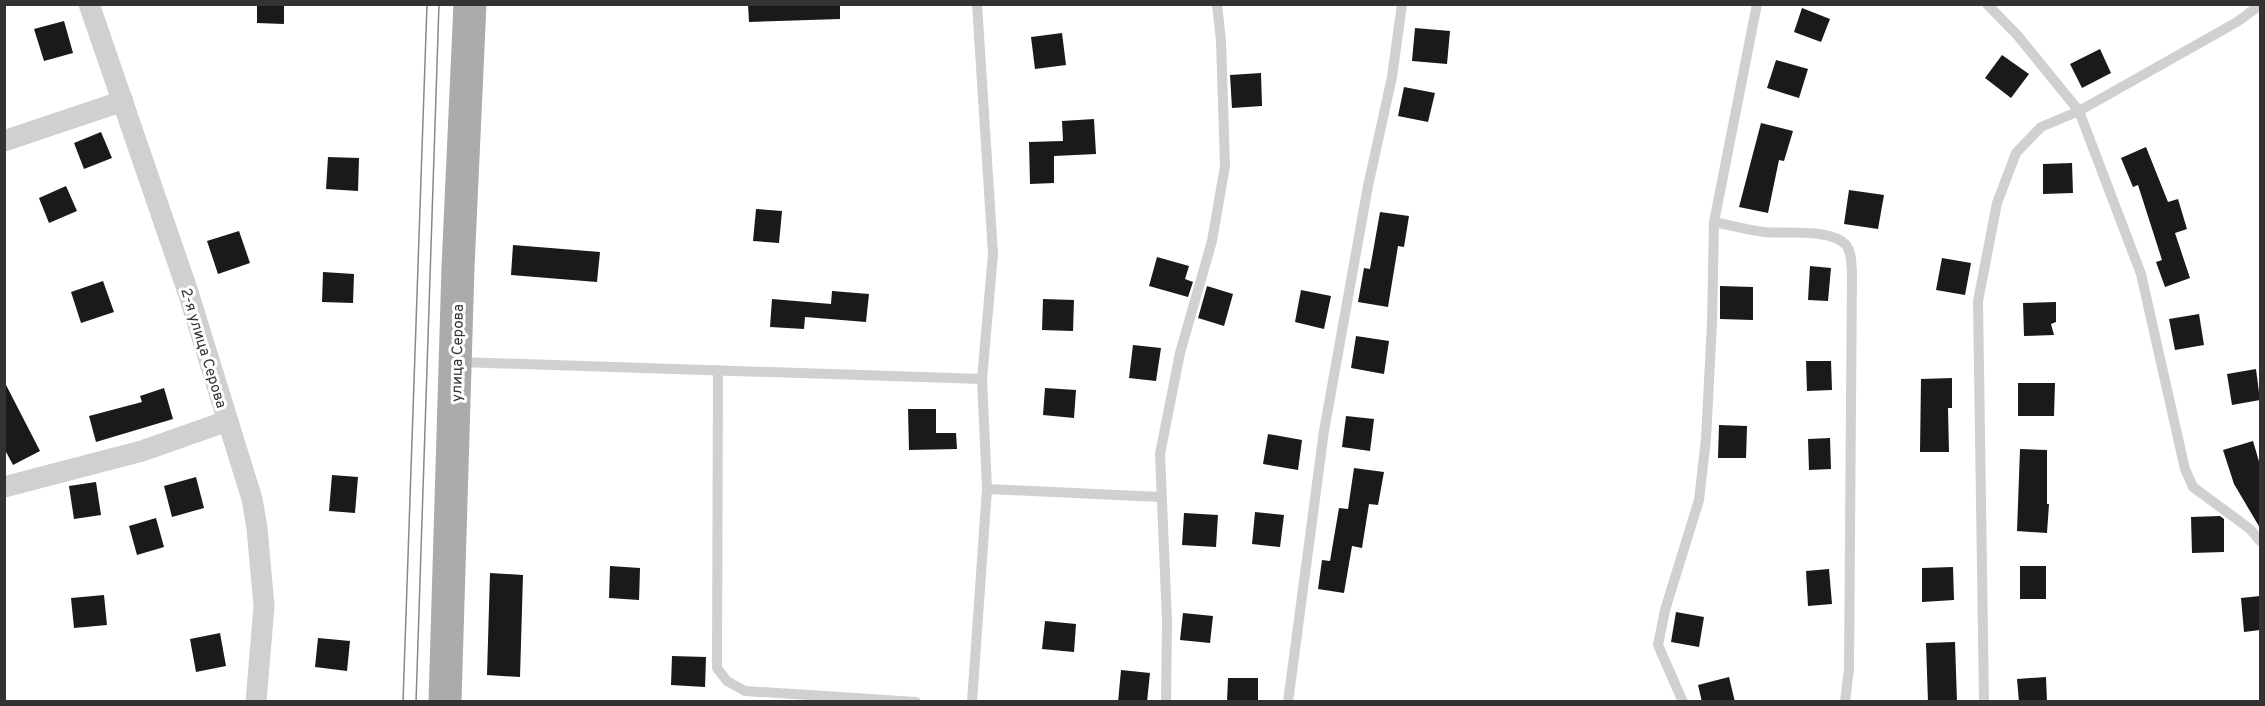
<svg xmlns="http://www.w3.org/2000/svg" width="2265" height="706" font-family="Overpass,sans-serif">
  <rect width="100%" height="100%" fill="#fff"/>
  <!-- building -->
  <g fill="#1a1a1a">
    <path d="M257,4H284V24L257,23Z"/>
    <path d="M748,4H840V19L749,22Z"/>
    <path d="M1802,8L1830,19L1821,42L1794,32Z"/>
    <path d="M64,21L73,53L44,61L34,29Z"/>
    <path d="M1415,28L1450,31L1447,64L1412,61Z"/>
    <path d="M1062,33L1066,65L1035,69L1031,37Z"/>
    <path d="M2100,49L2111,73L2082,88L2070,64Z"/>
    <path d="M2002,55L2029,74L2011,98L1985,78Z"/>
    <path d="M1776,60L1808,69L1799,98L1767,88Z"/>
    <path d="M1261,73L1262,106L1232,108L1230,75Z"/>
    <path d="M1404,87L1435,93L1428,122L1398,116Z"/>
    <path d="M1094,119L1096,154L1054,156V183L1030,184L1029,142L1063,141L1062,121Z"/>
    <path d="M1761,123L1793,131L1784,161L1779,160L1768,213L1739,207Z"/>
    <path d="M101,132L112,158L84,169L74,143Z"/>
    <path d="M2146,147L2168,202L2178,199L2187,229L2175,233L2190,278L2165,287L2156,262L2162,260L2138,185L2133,187L2121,158Z"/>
    <path d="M328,157L359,158L358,191L326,189Z"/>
    <path d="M2072,163L2073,193L2043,194V164Z"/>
    <path d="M66,186L77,211L49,223L39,198Z"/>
    <path d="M1849,190L1884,195L1878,229L1844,224Z"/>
    <path d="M756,209L782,211L779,243L753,241Z"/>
    <path d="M1380,212L1409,216L1404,247L1398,246L1388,307L1358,302L1364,268L1370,269Z"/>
    <path d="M239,231L250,263L218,274L207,241Z"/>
    <path d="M513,245L600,252L597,282L511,275Z"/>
    <path d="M1157,257L1189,266L1185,279L1193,282L1188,297L1149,286Z"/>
    <path d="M1942,258L1971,263L1965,295L1936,290Z"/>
    <path d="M1810,266L1831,268L1828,301L1808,300Z"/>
    <path d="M323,272L354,274L353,303L322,302Z"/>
    <path d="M103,281L114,312L81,323L71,292Z"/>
    <path d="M1207,286L1233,294L1224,326L1198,318Z"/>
    <path d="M1720,286L1753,287V320L1720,319Z"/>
    <path d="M1301,290L1331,296L1324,329L1295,322Z"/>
    <path d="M832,291L869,294L866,322L805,317L804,329L770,327L772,299L831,304Z"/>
    <path d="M1043,299L1074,300L1073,331L1042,330Z"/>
    <path d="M2056,302V322L2051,324L2054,335L2024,336L2023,303Z"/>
    <path d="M2199,314L2204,345L2175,350L2169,319Z"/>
    <path d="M1356,336L1389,341L1384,374L1351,368Z"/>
    <path d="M1133,345L1161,348L1156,381L1129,378Z"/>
    <path d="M1806,361H1831L1832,390L1807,391Z"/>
    <path d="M2256,369L2260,400L2232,405L2227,374Z"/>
    <path d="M1952,378V408H1948L1949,452H1920L1921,379Z"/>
    <path d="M4,381L40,451L13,465L4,448Z"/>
    <path d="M2018,383H2055L2054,416H2018Z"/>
    <path d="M164,388L173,419L96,442L89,416L142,402L140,396Z"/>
    <path d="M1045,388L1076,390L1074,418L1043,415Z"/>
    <path d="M908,409H936V433H956L957,449L909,450Z"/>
    <path d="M1346,416L1374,419L1370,451L1342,447Z"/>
    <path d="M1719,425L1747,426L1746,458H1718Z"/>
    <path d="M1268,434L1302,440L1298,470L1263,464Z"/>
    <path d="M1830,438L1831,469L1809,470L1808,439Z"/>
    <path d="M2253,441L2260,465V528L2234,484L2223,450Z"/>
    <path d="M2020,449L2047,450V504H2049L2047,533L2017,531Z"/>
    <path d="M1354,468L1384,472L1378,505L1369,504L1362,548L1352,546L1344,593L1318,589L1322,560L1330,561L1339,508L1348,509Z"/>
    <path d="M332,475L358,477L355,513L329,511Z"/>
    <path d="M196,477L204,508L172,517L164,486Z"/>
    <path d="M96,482L101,515L74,519L69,486Z"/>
    <path d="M1255,512L1284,515L1280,547L1252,544Z"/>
    <path d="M1184,513L1218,515L1216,547L1182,545Z"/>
    <path d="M2220,516L2224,519V552L2192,553L2191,517Z"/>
    <path d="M156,518L164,547L137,555L129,526Z"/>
    <path d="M610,566L640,568L639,600L609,598Z"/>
    <rect x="2020" y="566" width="26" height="33"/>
    <path d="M1953,567L1954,600L1922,602V568Z"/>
    <path d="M1829,569L1832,604L1808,606L1806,571Z"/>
    <path d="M490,573L523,575L520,677L487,675Z"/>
    <path d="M104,595L107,625L74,628L71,598Z"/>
    <path d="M2260,596V630L2244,632L2241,598Z"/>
    <path d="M1676,612L1704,617L1699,647L1671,642Z"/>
    <path d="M1183,613L1213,616L1210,643L1180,640Z"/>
    <path d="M1045,621L1076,624L1074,652L1042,649Z"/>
    <path d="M220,633L226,666L196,672L190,639Z"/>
    <path d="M318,638L350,641L347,671L315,667Z"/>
    <path d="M1955,642L1957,702H1928L1926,643Z"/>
    <path d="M672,656L706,657L705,687L671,685Z"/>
    <path d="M1121,670L1150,673L1147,702H1118Z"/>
    <path d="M1729,677L1735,702H1702L1698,685Z"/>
    <path d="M2046,677L2047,702H2019L2017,679Z"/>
    <path d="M1228,678H1258V702H1227Z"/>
  </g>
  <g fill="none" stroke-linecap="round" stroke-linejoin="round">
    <!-- service -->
    <g stroke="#d0d0d0" stroke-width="10">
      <path d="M977,4L993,254L982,379"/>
      <path d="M1757,4L1714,222C1730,225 1747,230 1764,232C1785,234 1831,228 1846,245C1852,252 1851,263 1852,271L1849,669L1845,702"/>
      <path d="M1987,4L2018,36L2079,111L2141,274L2185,469L2193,487L2250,529L2260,541"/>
      <path d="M459,362L982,379L987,489L972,702"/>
      <path d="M718,370L717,668L727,681L745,691L825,696"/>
      <path d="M987,489L1161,497"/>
      <path d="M824,701L825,696L916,702"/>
      <path d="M1166,702L1167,621L1160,454L1180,353L1212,241L1225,166L1221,41L1217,4"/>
      <path d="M1288,702L1324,431L1368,186L1392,77L1402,4"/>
      <path d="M1683,702L1658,645L1665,610L1699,500L1706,439L1712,323L1714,222"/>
      <path d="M1984,702L1978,301L1997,203L2016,153L2041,127L2079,111L2237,22L2260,5"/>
    </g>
    <!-- minor -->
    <g stroke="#d0d0d0" stroke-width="21">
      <path d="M89,4L188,292L252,499L257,528L264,606L256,702"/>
      <path d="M4,141L123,101"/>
      <path d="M4,487L142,451L227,421"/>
    </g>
    <!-- primary -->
    <path stroke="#ababab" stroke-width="33" d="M445,702L458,267L470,4"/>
    <!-- tram -->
    <g stroke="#888" stroke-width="1.5">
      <path d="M403,702L427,4"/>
      <path d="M416,702L439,4"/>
    </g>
  </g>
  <g text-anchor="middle" stroke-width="6" stroke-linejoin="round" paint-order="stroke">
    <!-- street labels -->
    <g font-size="15" fill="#333" stroke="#fff">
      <text transform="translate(204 348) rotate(73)" y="5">2-я улица Серова</text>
      <text transform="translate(457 353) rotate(-89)" y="5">улица Серова</text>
    </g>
  </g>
  <!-- border -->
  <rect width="2265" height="706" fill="none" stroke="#333333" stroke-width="12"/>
</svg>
